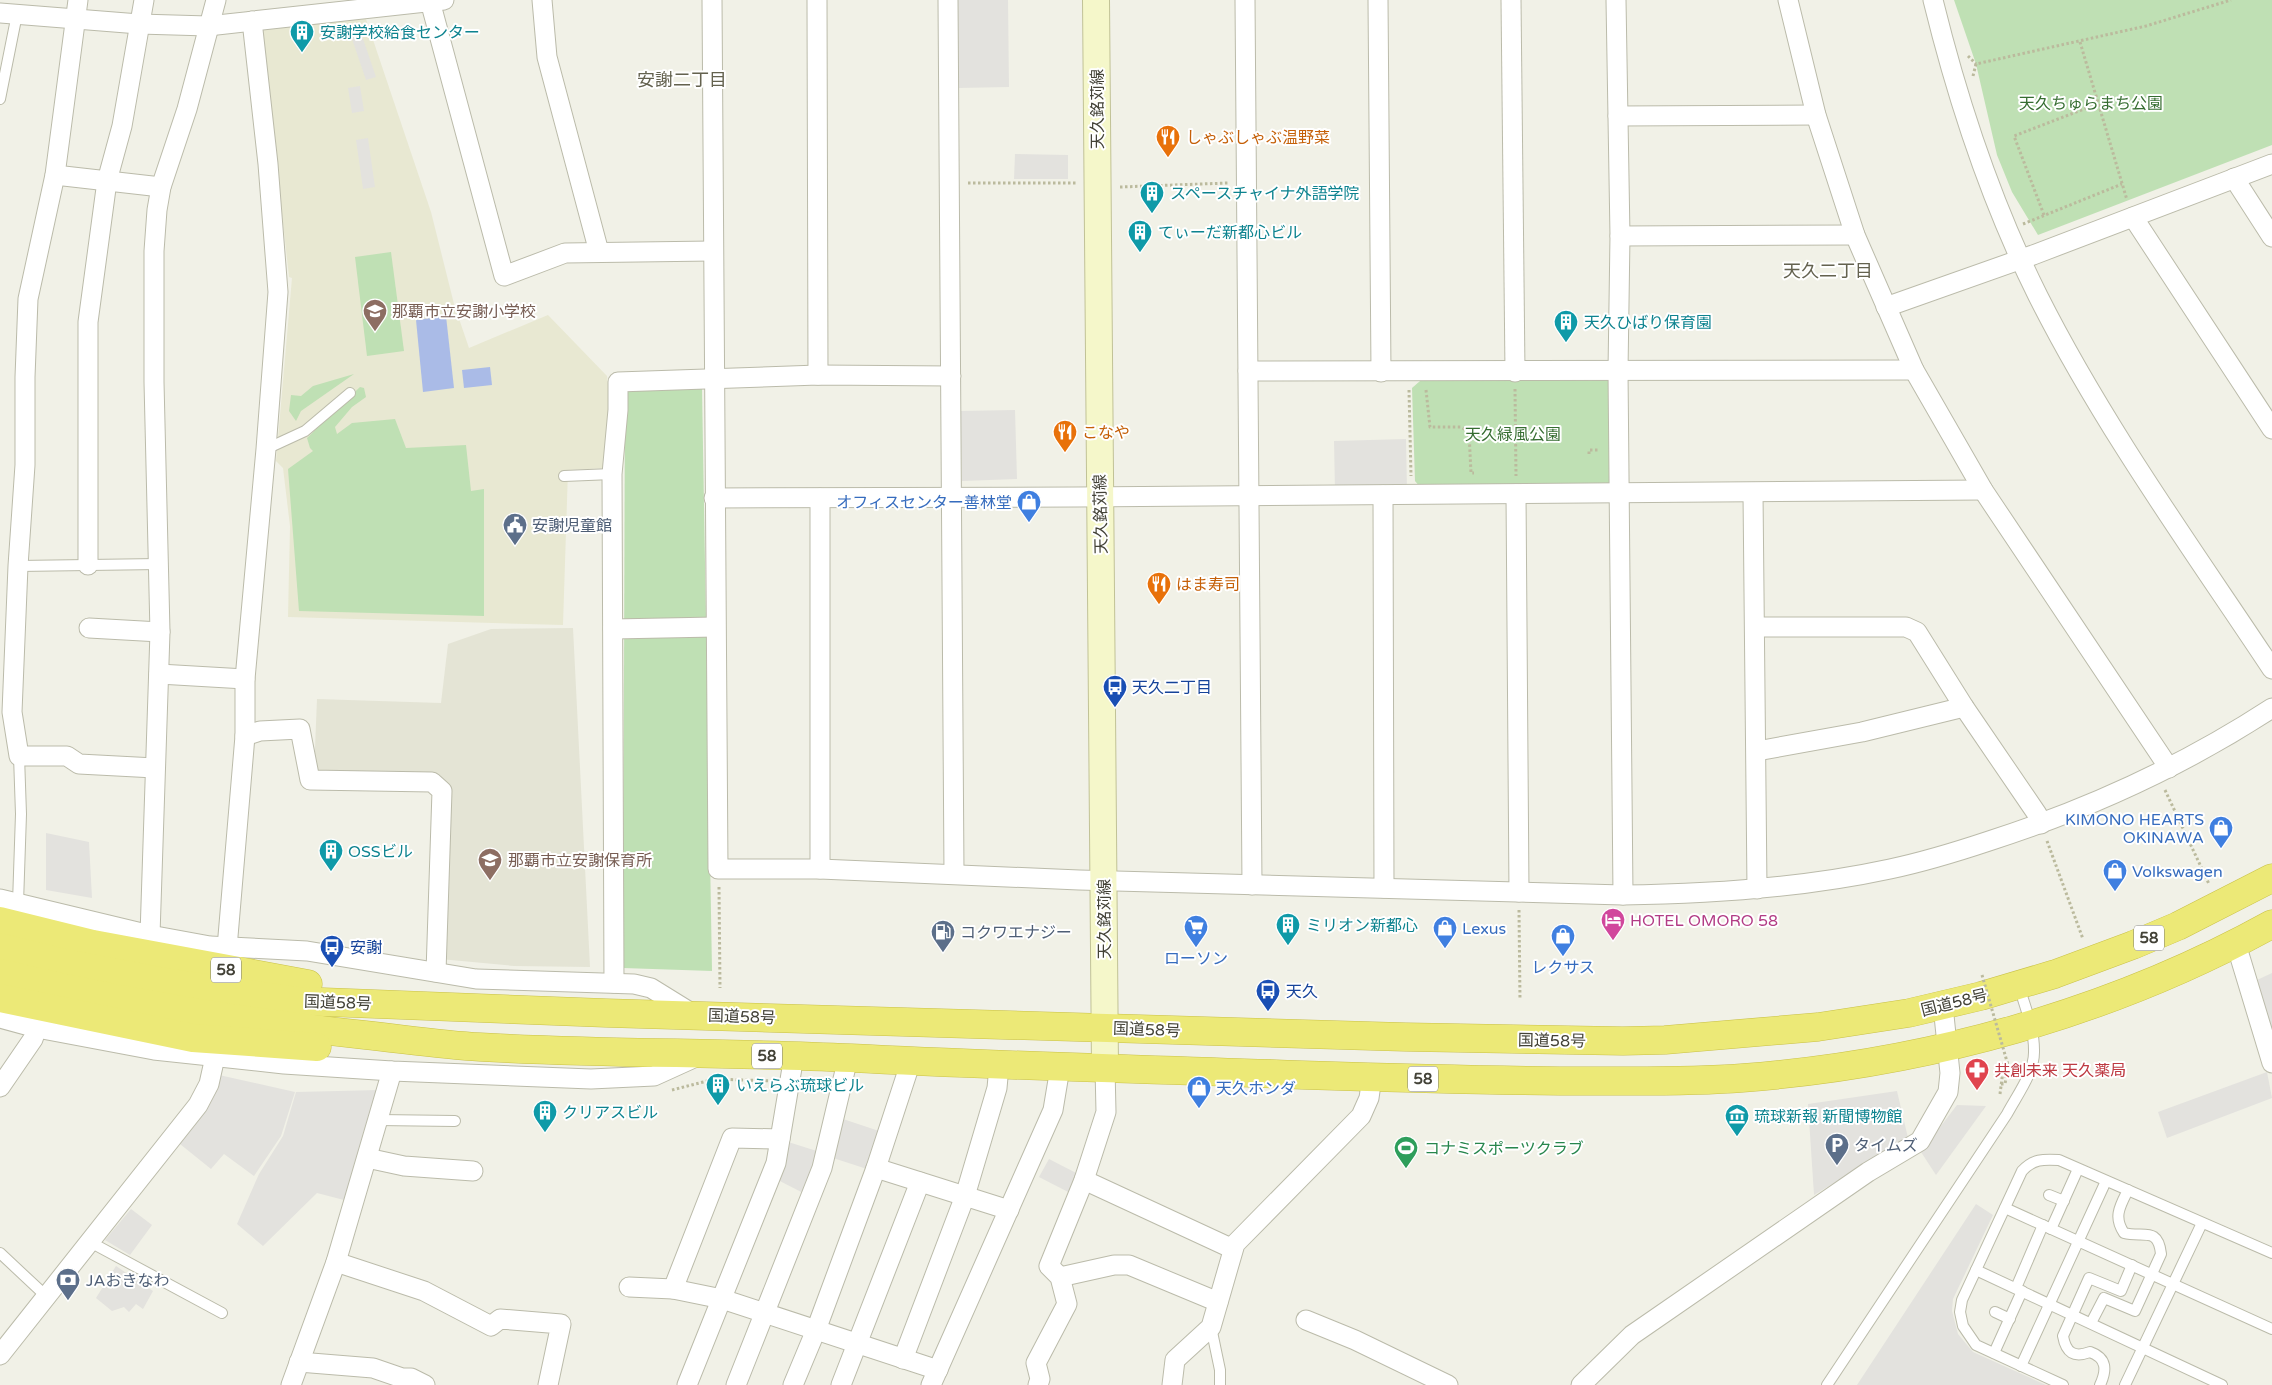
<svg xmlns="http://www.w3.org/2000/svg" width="2272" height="1385" font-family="'Varela Round','Noto Sans JP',sans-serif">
  <rect width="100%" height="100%" fill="#f1f1e7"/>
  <!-- residential -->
  <path fill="#e4e4d5" d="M573,628L590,967L514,966L440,959L444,785L425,772L314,773L317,699L441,703L448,644L491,629Z"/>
  <!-- education -->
  <path fill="#e8e8d2" d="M366,19L431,212L454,304L469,348L548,315L607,376L611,409L606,468L568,470L563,625L288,617L290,526L283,468L276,461L292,278L289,277L262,32L267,27Z"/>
  <!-- green -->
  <g fill="#bfe0b4">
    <path d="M1954,0H2272V145L2038,235L2012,192L1997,155L1976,64Z"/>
    <path d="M391,252L404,351L367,356L355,257Z"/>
    <path d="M354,374L301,411L296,421L289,411L291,395L301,396L313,386Z"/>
    <path d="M1608,380L1613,384L1614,479L1607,486L1420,487L1415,481L1412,388L1420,381Z"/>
    <path d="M625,386L702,389L712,971L623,968Z"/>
    <path d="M360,387L364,388L366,397L352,407L335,427L337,434L352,423L395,419L406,448L466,445L471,491L484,489V616L299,611L288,469L313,451L310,448L307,438Z"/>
  </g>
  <!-- parking -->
  <g fill="#e3e2de">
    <path d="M957,0H1008L1009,87L958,88Z"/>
    <path d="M361,33L376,77L366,80L351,36Z"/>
    <path d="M360,86L364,111L352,113L348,88Z"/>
    <path d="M368,138L375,187L363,189L356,140Z"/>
    <path d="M1015,154L1068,155V179H1014Z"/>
    <path d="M1015,410L1017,479L962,481L960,411Z"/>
    <path d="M1406,439L1407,490L1335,491L1334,441Z"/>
    <path d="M46,833L89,842L92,898L46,890Z"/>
    <path d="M2272,973V1031L2257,980Z"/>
    <path d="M2267,1072L2272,1098L2167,1138L2158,1112Z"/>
    <path d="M219,1075L295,1092L281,1136L254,1176L224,1154L211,1169L180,1144L214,1094Z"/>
    <path d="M379,1090L344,1200L317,1193L263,1246L237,1224L259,1174L283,1136L296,1092Z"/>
    <path d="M1897,1091L1908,1138L1814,1195L1808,1104Z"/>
    <path d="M1957,1105L1986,1106L1936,1175L1921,1152Z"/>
    <path d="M843,1119L879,1131L867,1169L830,1157Z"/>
    <path d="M785,1141L820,1152L807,1195L774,1178Z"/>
    <path d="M1049,1159L1082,1176L1072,1194L1039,1177Z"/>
    <path d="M1976,1204L1993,1215L1953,1299L1952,1311L1958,1334L1973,1352L2046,1385H1857Z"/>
    <path d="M131,1209L152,1225L130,1255L105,1240Z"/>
    <path d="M116,1266L153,1291L143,1309L136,1304L129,1312L124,1307L112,1311L96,1298Z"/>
  </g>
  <!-- water -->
  <g fill="#aabbe7">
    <path d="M446,316L454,388L423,392L416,320Z"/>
    <path d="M490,367L492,385L464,388L462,370Z"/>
  </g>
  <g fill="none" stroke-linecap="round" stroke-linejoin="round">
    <defs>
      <g id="lane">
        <path d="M0,99L17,14"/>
        <path d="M266,449L305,431L350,393"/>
        <path d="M564,476L612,474"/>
        <path d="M18,566L159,564"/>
        <path d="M18,903L21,814L19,756"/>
        <path d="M378,1120L455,1121"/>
        <path d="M2049,1195L2064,1201"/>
        <path d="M2005,1208L2272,1329"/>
        <path d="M2051,1229L2078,1169"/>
        <path d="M90,1242L222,1313"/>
        <path d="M0,1253L46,1296"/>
        <path d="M1976,1270L2222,1385"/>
        <path d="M2016,1288L2043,1225"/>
        <path d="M1995,1312L2010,1319"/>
        <path d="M2091,1323L2104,1298L2135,1311L2161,1254C2158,1226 2143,1238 2124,1233C2113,1217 2120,1206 2128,1190"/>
        <path d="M1211,1327L1220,1370V1385"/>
        <path d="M1994,1353L2022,1291"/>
        <path d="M2021,1366L2106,1181"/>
        <path d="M1827,1385L2007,1114C2017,1095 2035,1072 2034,1050C2034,1028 2025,1007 2019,986"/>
        <path d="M2063,1385L1976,1345L1963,1326L1960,1312L1962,1300L2022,1171C2033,1159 2043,1159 2059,1160L2272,1253"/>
        <path d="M2100,1385C2107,1370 2107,1358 2090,1352C2074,1358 2066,1353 2063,1336L2089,1278L2121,1291L2132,1265"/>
        <path d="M2125,1385L2202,1223"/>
      </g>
      <g id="street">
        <path d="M78,0L55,175L28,299L25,377V465L18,566L12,712L19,756H67L79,764L155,768"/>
        <path d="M542,0L547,57L599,252"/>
        <path d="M712,0L718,869H820L1079,880L1623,895C1713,894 1802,888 1890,869C1923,862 1956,852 1989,841C2089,809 2183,766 2272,708"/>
        <path d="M817,0L818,375"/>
        <path d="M948,0L954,874"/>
        <path d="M1245,0L1252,885"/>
        <path d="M1378,0L1381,372"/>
        <path d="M1511,0L1515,372"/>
        <path d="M1616,0L1620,236L1618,371L1623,895"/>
        <path d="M1788,0L1816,115L1855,235L1914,370L1983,490L2169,768"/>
        <path d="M1933,0C1958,102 1991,202 2038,296C2104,427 2191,547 2272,669"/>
        <path d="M430,1L504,276L565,253L712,251"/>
        <path d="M0,13L139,24L208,26L444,0"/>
        <path d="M1618,116L1816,115"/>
        <path d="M55,175L161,187"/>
        <path d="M2234,178L2272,237"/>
        <path d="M2133,217L2272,429"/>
        <path d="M1620,236L1855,235"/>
        <path d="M1886,307L2033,255L2272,164"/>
        <path d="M1248,371L1914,370"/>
        <path d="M1753,493L1757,889"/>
        <path d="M1516,494L1519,892"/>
        <path d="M1383,495L1384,888"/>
        <path d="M714,498L1077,497L1983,490"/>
        <path d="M88,565V322L107,181L122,126L144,0"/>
        <path d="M1756,627H1906L1917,632L1964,707L2037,814L2041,824"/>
        <path d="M89,628L160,632"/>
        <path d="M613,629L715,627"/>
        <path d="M159,674L245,679"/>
        <path d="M245,736L260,731L300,729L310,780L432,782L442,791L436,972"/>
        <path d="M1757,751L1862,732L1964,707"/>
        <path d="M820,869V498"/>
        <path d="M0,899L150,935L210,946L307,951L476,979L634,984L651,988L693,1014"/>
        <path d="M150,935L160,632L154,382V251L157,210L161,187L187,109L216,0"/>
        <path d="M2236,944L2272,1063"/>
        <path d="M227,948L245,736V679L266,449L278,292L268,164L252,21"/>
        <path d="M614,983L612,474L618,410V382L818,375L951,376"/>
        <path d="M0,1018L37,1028L154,1050L284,1064L392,1071L591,1079L654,1076L698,1056"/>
        <path d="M0,1087L33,1039L40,1019"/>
        <path d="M367,1158L404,1166L473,1171"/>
        <path d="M876,1168L1009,1210"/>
        <path d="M1084,1180L1233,1249"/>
        <path d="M336,1262L424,1291L491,1326L500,1319L561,1324L548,1385"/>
        <path d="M1060,1277L1114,1265H1129L1218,1302"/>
        <path d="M629,1287L673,1289L732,1138L780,1139"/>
        <path d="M673,1289L722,1299L938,1370"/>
        <path d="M1306,1320L1355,1340L1448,1385"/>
        <path d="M0,1355L198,1105L209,1084L215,1057"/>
        <path d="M903,1359L965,1196L997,1088L999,1066"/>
        <path d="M299,1362L373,1368L402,1378H411L425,1385"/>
        <path d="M291,1385L336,1262L392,1071"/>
        <path d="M687,1385L776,1163L794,1056"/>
        <path d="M736,1385L822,1168L848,1058"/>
        <path d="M793,1385L816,1330L876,1168L911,1061"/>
        <path d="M841,1385L920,1182"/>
        <path d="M931,1385L1053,1110L1060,1068"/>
        <path d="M1038,1385L1040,1379L1036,1363L1067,1304L1060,1277L1049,1266L1084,1180L1106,1112L1105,1068"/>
        <path d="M1172,1385L1175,1360L1211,1327L1235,1244L1361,1116L1369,1098L1372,1077"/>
        <path d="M1581,1385L1632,1335L1868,1172L1920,1141L1948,1092L1950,1073L1943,1006"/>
      </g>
      <path id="secondary" d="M1096,0L1105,1068"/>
      <g id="highway">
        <path d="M0,921L93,944L308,984"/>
        <path d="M0,947L65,963L165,982L298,1001L606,1013L1405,1037L1623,1041L1665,1040L1818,1027L1909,1013L1981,996L2055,974L2133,945L2178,926L2272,878"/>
        <path d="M0,973C120,1002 242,1022 365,1035C403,1039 442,1045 480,1047C604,1054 727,1052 851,1058C1001,1066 1151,1069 1302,1075C1398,1078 1495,1081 1591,1081C1642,1081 1692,1082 1742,1078C1926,1064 2111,1013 2272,924"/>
        <path d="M0,998L193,1038L317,1047"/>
      </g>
    </defs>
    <!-- lane casing -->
    <use href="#lane" stroke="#bba" stroke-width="12"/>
    <!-- street casing -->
    <use href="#street" stroke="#bba" stroke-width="21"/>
    <!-- secondary casing -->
    <use href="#secondary" stroke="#c1c296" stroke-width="28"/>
    <!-- highway casing -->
    <use href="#highway" stroke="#c9c148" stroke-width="29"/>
    <!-- path -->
    <g stroke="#bbba9d" stroke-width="3" stroke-dasharray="2.5 2.5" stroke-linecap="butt">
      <path d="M2080,42L2127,200"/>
      <path d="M1968,56L1976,64"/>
      <path d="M1973,76L1976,64L2146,26L2231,0"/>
      <path d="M968,183H1076"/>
      <path d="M1120,187L1228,183"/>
      <path d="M2044,215L2014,136L2097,104"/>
      <path d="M2023,224L2122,184"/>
      <path d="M1515,389L1516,476"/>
      <path d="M1409,390L1411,476"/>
      <path d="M1426,390L1430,427H1461L1469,432L1471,473H1474"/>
      <path d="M1589,454V450H1600"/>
      <path d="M2165,790L2209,884"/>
      <path d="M2047,841L2083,939"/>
      <path d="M719,887L720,988"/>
      <path d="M1519,910L1520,1000"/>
      <path d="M809,1082L825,1083"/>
      <path d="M2001,1084H2005L2008,1065"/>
      <path d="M672,1090L715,1079L772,1081"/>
      <path d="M2000,1094L2004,1063"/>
    </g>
    <!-- lane -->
    <use href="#lane" stroke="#fff" stroke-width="10"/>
    <!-- street -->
    <use href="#street" stroke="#fff" stroke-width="19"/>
    <!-- secondary -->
    <use href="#secondary" stroke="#f5f7ca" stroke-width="26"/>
    <!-- highway -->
    <use href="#highway" stroke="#ece977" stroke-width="28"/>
    <!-- path-bridge -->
    <path stroke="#bbba9d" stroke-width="3" stroke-dasharray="2.5 2.5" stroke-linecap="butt" d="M1982,975L2008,1065"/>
  </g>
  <!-- icons -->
  <defs>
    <symbol id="building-pin" viewBox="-11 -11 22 30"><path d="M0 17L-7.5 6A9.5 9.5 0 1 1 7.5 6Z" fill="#0f9aa8" stroke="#fff"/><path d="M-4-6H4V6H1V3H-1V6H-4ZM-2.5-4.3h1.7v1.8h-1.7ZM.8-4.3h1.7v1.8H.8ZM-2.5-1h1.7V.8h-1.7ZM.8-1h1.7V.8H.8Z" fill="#fff"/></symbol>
    <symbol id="restaurant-pin" viewBox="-11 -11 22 30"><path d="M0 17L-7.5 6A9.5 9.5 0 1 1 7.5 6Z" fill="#e8710a" stroke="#fff"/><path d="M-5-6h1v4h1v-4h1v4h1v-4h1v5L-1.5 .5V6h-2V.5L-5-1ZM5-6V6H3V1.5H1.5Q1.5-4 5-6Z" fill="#fff"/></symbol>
    <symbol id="school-pin" viewBox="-11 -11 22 30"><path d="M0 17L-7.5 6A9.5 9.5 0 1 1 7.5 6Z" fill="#8d6e63" stroke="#fff"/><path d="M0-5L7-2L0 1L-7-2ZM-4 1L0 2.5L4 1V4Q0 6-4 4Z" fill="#fff"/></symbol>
    <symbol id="shop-pin" viewBox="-11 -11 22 30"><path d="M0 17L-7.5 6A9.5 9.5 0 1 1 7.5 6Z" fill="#3f7fe0" stroke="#fff"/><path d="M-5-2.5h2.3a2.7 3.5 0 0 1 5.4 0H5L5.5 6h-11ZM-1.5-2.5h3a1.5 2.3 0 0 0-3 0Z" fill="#fff"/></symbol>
    <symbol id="civic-pin" viewBox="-11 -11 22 30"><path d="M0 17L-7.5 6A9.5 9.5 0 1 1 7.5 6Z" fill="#5c6f8a" stroke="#fff"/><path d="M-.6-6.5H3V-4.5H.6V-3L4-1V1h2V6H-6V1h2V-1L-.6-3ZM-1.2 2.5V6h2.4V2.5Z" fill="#fff"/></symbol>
    <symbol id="bus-pin" viewBox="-11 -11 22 30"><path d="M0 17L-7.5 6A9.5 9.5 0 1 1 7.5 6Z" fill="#1a4fb4" stroke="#fff"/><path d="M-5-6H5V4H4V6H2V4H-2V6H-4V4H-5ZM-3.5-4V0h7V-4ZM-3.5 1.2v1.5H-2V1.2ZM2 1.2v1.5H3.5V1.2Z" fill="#fff"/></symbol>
    <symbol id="hotel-pin" viewBox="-11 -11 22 30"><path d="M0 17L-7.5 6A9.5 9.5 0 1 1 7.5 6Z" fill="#d1479c" stroke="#fff"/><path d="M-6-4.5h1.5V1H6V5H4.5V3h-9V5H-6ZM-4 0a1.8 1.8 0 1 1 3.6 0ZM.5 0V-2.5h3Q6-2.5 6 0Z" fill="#fff"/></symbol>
    <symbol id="supermarket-pin" viewBox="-11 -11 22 30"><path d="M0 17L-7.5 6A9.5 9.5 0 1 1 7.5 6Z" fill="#3f7fe0" stroke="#fff"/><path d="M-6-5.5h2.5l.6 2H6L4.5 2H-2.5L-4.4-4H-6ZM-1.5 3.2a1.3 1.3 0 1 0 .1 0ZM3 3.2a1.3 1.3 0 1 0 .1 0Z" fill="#fff"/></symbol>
    <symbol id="fuel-pin" viewBox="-11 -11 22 30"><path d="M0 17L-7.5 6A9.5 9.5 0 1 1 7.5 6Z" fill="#5c6f8a" stroke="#fff"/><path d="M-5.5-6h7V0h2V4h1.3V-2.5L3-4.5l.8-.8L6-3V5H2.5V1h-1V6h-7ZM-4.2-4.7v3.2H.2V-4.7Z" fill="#fff"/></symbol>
    <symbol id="pharmacy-pin" viewBox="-11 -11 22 30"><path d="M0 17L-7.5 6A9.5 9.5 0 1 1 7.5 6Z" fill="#e0444e" stroke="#fff"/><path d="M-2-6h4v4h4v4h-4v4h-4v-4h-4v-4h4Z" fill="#fff"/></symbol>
    <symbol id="museum-pin" viewBox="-11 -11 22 30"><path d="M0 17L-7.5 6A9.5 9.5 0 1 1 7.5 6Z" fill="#0f9aa8" stroke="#fff"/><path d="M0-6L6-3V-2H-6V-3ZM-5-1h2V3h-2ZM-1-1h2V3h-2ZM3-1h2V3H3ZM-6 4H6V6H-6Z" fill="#fff"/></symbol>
    <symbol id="parking-pin" viewBox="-11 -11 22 30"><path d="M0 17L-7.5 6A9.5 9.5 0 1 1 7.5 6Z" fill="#5c6f8a" stroke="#fff"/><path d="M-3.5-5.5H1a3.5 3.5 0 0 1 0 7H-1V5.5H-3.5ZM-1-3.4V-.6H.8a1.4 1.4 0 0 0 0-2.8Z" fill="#fff"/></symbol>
    <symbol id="stadium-pin" viewBox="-11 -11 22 30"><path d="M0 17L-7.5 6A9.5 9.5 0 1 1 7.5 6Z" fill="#2e9e5b" stroke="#fff"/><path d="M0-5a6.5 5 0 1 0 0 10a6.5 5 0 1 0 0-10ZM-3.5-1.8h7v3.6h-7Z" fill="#fff"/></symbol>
    <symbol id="bank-pin" viewBox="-11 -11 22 30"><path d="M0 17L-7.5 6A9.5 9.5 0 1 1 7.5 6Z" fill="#5c6f8a" stroke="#fff"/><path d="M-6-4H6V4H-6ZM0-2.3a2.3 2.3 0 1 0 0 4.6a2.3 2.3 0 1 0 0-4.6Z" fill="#fff"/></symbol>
  </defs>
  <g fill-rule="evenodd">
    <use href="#building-pin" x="288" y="18" width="28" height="38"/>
    <use href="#restaurant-pin" x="1154" y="123" width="28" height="38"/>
    <use href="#building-pin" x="1138" y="179" width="28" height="38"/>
    <use href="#building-pin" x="1126" y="218" width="28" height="38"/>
    <use href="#school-pin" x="361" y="297" width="28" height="38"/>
    <use href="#building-pin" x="1552" y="308" width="28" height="38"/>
    <use href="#restaurant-pin" x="1051" y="418" width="28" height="38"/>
    <use href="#shop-pin" x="1015" y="488" width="28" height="38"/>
    <use href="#civic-pin" x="501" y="511" width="28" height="38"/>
    <use href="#restaurant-pin" x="1145" y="570" width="28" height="38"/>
    <use href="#bus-pin" x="1101" y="673" width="28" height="38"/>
    <use href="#shop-pin" x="2207" y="814" width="28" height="38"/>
    <use href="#building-pin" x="317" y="837" width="28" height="38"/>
    <use href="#school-pin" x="476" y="846" width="28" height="38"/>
    <use href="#shop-pin" x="2101" y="857" width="28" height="38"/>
    <use href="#hotel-pin" x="1599" y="906" width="28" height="38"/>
    <use href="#building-pin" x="1274" y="911" width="28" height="38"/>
    <use href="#supermarket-pin" x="1182" y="913" width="28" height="38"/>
    <use href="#shop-pin" x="1431" y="914" width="28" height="38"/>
    <use href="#fuel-pin" x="929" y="918" width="28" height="38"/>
    <use href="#shop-pin" x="1549" y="922" width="28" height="38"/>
    <use href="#bus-pin" x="318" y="933" width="28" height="38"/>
    <use href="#bus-pin" x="1254" y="977" width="28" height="38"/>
    <use href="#pharmacy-pin" x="1963" y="1056" width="28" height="38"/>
    <use href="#building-pin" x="704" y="1071" width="28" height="38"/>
    <use href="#shop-pin" x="1185" y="1074" width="28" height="38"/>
    <use href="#building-pin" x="531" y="1098" width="28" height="38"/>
    <use href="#museum-pin" x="1723" y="1102" width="28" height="38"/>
    <use href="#parking-pin" x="1823" y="1131" width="28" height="38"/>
    <use href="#stadium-pin" x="1392" y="1134" width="28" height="38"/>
    <use href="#bank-pin" x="54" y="1266" width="28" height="38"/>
  </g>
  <g text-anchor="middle" stroke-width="4" stroke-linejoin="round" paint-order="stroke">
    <!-- shield labels -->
    <g fill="#fff" stroke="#7b7b73" stroke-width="1">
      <rect x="2134" y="925.5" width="30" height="25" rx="4"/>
      <rect x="211" y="957.5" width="30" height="25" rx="4"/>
      <rect x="752" y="1043.5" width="30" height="25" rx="4"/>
      <rect x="1408" y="1066.5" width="30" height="25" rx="4"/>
    </g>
    <g font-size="15" font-weight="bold" fill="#434237">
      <text x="2149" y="943">58</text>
      <text x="226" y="975">58</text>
      <text x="767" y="1061">58</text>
      <text x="1423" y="1084">58</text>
    </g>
    <!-- culture labels -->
    <g font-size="16" fill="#0d838f" stroke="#fff" text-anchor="start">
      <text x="320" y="38">安謝学校給食センター</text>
      <text x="1170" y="199">スペースチャイナ外語学院</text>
      <text x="1158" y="238">てぃーだ新都心ビル</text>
      <text x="1584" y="328">天久ひばり保育園</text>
      <text x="348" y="857">OSSビル</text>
      <text x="1306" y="931">ミリオン新都心</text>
      <text x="736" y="1091">いえらぶ琉球ビル</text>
      <text x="562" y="1118">クリアスビル</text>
      <text x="1754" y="1122">琉球新報 新聞博物館</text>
    </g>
    <!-- park labels -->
    <g font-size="16" fill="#366d31" stroke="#fff">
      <text x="2091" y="109">天久ちゅらまち公園</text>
      <text x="1513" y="440">天久緑風公園</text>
    </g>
    <!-- street labels -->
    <g font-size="16" fill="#434237" stroke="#fff">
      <text transform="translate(1097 109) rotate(-90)" y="6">天久銘苅線</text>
      <text transform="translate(1100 514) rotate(-91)" y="6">天久銘苅線</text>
      <text transform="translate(1104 919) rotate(-90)" y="6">天久銘苅線</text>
      <text transform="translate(338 1002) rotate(2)" y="6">国道58号</text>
      <text transform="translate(1954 1002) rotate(-14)" y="6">国道58号</text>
      <text transform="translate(742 1016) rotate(2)" y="6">国道58号</text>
      <text transform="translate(1147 1029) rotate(2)" y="6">国道58号</text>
      <text transform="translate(1552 1040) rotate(1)" y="6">国道58号</text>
    </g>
    <!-- food labels -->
    <g font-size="16" fill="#c56008" stroke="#fff" text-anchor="start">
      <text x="1186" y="143">しゃぶしゃぶ温野菜</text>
      <text x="1082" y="438">こなや</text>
      <text x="1176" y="590">はま寿司</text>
    </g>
    <!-- education labels -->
    <g font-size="16" fill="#785e54" stroke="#fff" text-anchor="start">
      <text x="392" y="317">那覇市立安謝小学校</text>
      <text x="508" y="866">那覇市立安謝保育所</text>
    </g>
    <!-- shop labels -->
    <g font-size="16" fill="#366cbe" stroke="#fff" text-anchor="start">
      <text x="1012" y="508" text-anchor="end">オフィスセンター善林堂</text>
      <text x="2204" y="825" text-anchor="end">KIMONO HEARTS<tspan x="2204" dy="18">OKINAWA</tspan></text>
      <text x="2132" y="877">Volkswagen</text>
      <text x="1462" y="934">Lexus</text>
      <text x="1196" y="964" text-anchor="middle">ローソン</text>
      <text x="1563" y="973" text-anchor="middle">レクサス</text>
      <text x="1216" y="1094">天久ホンダ</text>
    </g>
    <!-- service labels -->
    <g font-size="16" fill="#4e5e75" stroke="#fff" text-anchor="start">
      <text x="532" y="531">安謝児童館</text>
      <text x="960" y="938">コクワエナジー</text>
      <text x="1854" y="1151">タイムズ</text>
      <text x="86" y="1286">JAおきなわ</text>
    </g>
    <!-- transit labels -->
    <g font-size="16" fill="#164399" stroke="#fff" text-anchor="start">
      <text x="1132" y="693">天久二丁目</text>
      <text x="350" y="953">安謝</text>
      <text x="1286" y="997">天久</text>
    </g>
    <!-- hotel labels -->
    <g font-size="16" fill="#b23c85" stroke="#fff" text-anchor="start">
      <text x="1630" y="926">HOTEL OMORO 58</text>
    </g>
    <!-- health labels -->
    <g font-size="16" fill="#be3a42" stroke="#fff" text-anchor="start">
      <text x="1994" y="1076">共創未来 天久薬局</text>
    </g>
    <!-- leisure labels -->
    <g font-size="16" fill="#27864d" stroke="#fff" text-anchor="start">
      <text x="1424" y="1154">コナミスポーツクラブ</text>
    </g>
    <!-- neighbourhood labels -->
    <g font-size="18" fill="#64624f" stroke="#fff">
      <text x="682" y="86">安謝二丁目</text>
      <text x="1828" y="277">天久二丁目</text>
    </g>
  </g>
</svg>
